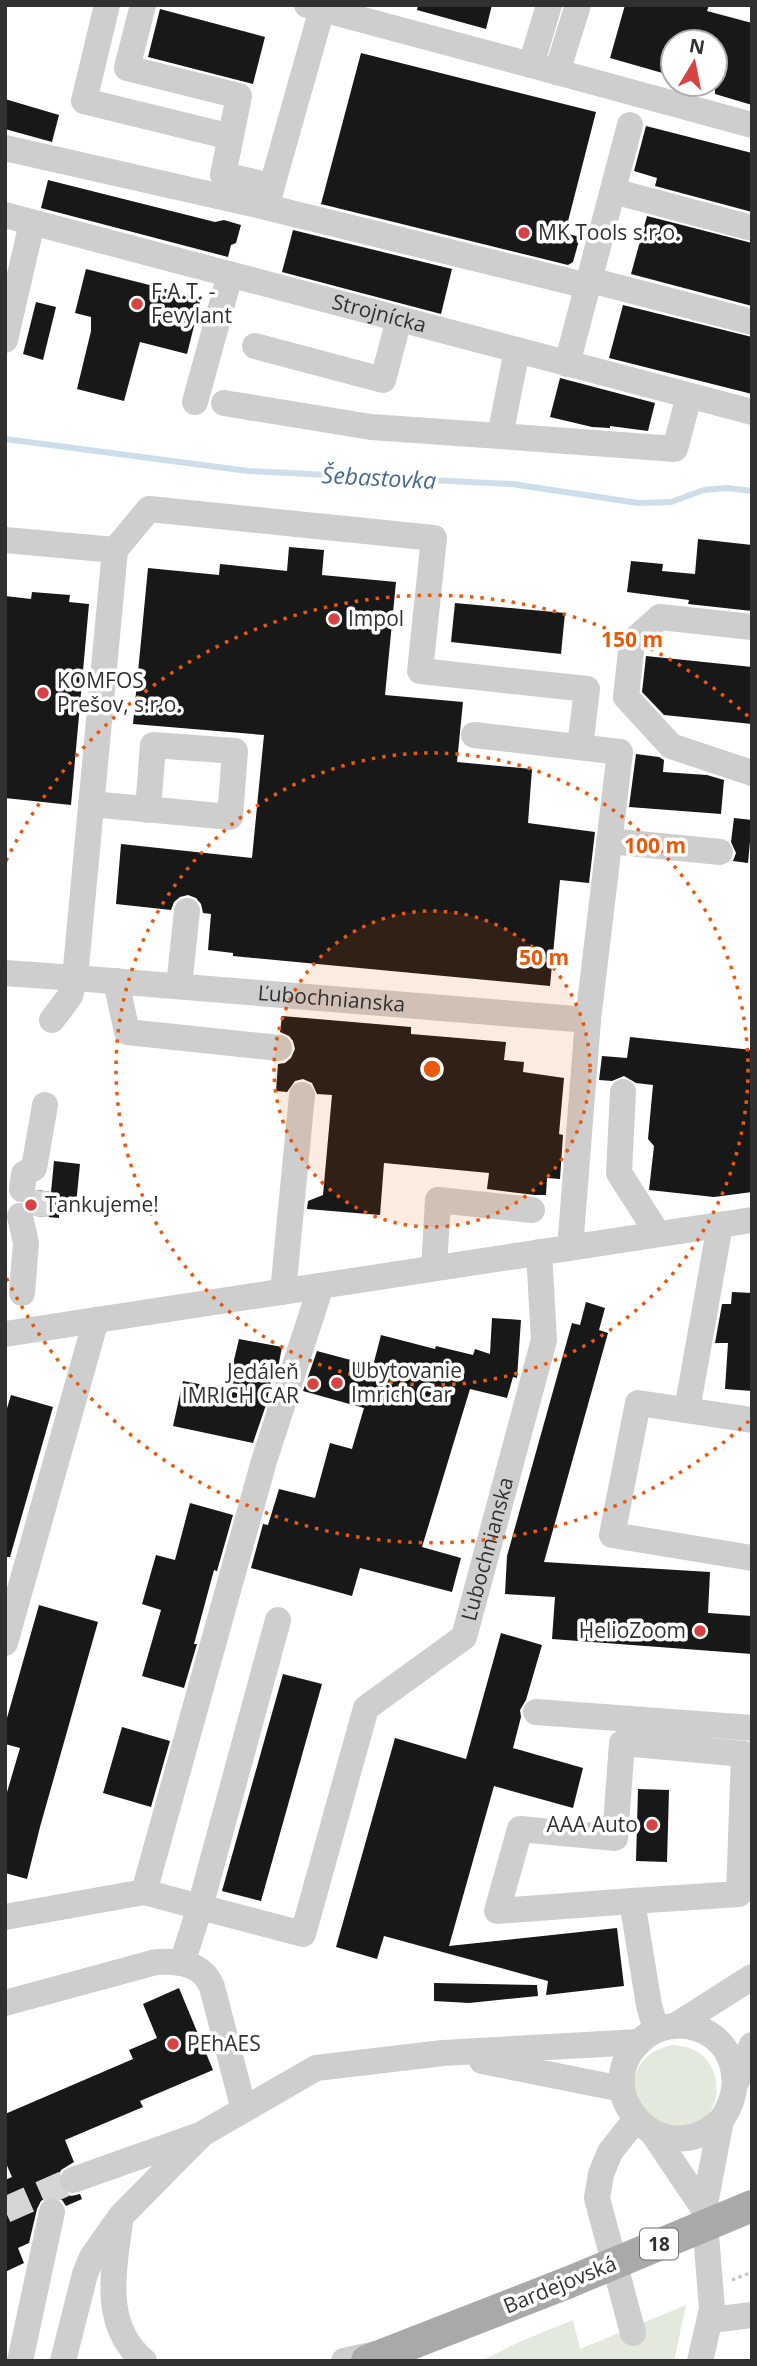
<svg xmlns="http://www.w3.org/2000/svg" width="757" height="2366" font-family="'Open Sans',sans-serif">
  <rect width="100%" height="100%" fill="#fff"/>
  <!-- green -->
  <g fill="#e3e9dd">
    <path d="M672,2045C684,2046 695,2048 704,2057C721,2073 722,2108 700,2121C693,2125 685,2126 678,2129L645,2116L633,2083C638,2061 650,2050 672,2045Z"/>
    <path d="M686,2305L674,2361H481L519,2342L573,2320L580,2349Z"/>
  </g>
  <g fill="none" stroke-linecap="round" stroke-linejoin="round">
    <!-- stream -->
    <path stroke="#ceddea" stroke-width="6" d="M5,439L248,471L512,484L638,503L671,502L704,490L727,488L752,491"/>
  </g>
  <!-- building -->
  <g fill="#181818">
    <path d="M418,5H492L486,29L417,10Z"/>
    <path d="M625,5H709L707,11L752,23V105L715,94V42H673V76L610,58Z"/>
    <path d="M160,9L265,37L253,84L148,57Z"/>
    <path d="M361,53L596,112L565,233L580,237L573,262L568,265L321,204Z"/>
    <path d="M5,99L59,115L52,142L5,129Z"/>
    <path d="M646,126L752,153V212L655,186L657,178L634,171Z"/>
    <path d="M48,180L215,222L224,220L241,225L236,243L231,245L228,257L41,208Z"/>
    <path d="M647,216L752,243V306L631,274Z"/>
    <path d="M293,230L452,269L441,314L282,272Z"/>
    <path d="M86,269L201,298L187,354L140,342L124,401L77,389L91,331V317L75,313Z"/>
    <path d="M36,302L56,307L43,360L23,354Z"/>
    <path d="M623,305L752,337V394L609,358Z"/>
    <path d="M560,378L655,403L648,431L610,426V428L592,427L550,417Z"/>
    <path d="M698,539L752,545V611L688,604L689,600L627,592L631,561L663,564L662,571L695,574Z"/>
    <path d="M289,547L324,550L322,575L396,582L385,695L463,702L457,762L532,769L528,823L595,832L589,883L560,880L550,986L233,956V953L208,950L211,914L203,913L201,904L196,898L188,895L180,897L174,902L171,910L116,904L121,844L252,858L264,735L133,724L148,568L219,575L220,564L287,571Z"/>
    <path d="M32,592L70,595L69,602L89,604L71,805L5,798V596L31,599Z"/>
    <path d="M455,603L565,613L561,654L451,642Z"/>
    <path d="M646,656L752,667V724L664,715L642,692Z"/>
    <path d="M636,754L659,757L664,760L663,772L707,775L724,780L721,814L629,807Z"/>
    <path d="M734,818L752,820L748,863L733,861L736,853L731,842Z"/>
    <path d="M282,1016L411,1027V1034L506,1042L504,1060L524,1062L523,1072L564,1078L559,1134L563,1135L560,1179L547,1178L546,1195H535L487,1189L489,1173L384,1163L380,1215L307,1209L308,1201L323,1195L332,1095L317,1094L312,1083L303,1079L295,1081L287,1092L276,1091L278,1064L285,1063L291,1058L295,1049L293,1041L289,1036L280,1032Z"/>
    <path d="M630,1037L752,1050V1192L714,1197L649,1190L654,1146L648,1139L653,1085L636,1083L624,1076L612,1081L599,1080L602,1056L627,1058Z"/>
    <path d="M54,1161L80,1164L75,1215L59,1213V1218L36,1216L28,1203L35,1198L38,1190L51,1192Z"/>
    <path d="M732,1292L752,1293V1391L725,1389L728,1343H715L722,1304H731Z"/>
    <path d="M586,1302L605,1308L599,1330L608,1333L544,1562L710,1572L708,1613L752,1616V1654L552,1639L555,1597L505,1594L507,1556L572,1323L580,1325Z"/>
    <path d="M492,1318L521,1320L517,1378L513,1377L507,1398L470,1389L422,1547L461,1558L452,1592L360,1568L352,1596L251,1568L263,1524L268,1525L279,1489L315,1498L330,1443L352,1449L364,1408L303,1391L317,1351L373,1366L381,1335L435,1349L436,1346L473,1355L475,1349L490,1354Z"/>
    <path d="M239,1339L282,1347L278,1368L274,1367L266,1405L253,1443L173,1426L183,1381L225,1389V1385H228Z"/>
    <path d="M11,1395L53,1407L10,1557H5V1415Z"/>
    <path d="M190,1503L233,1515L217,1571L214,1570L194,1644H197L184,1688L142,1676L161,1610L142,1604L156,1555L175,1560Z"/>
    <path d="M39,1605L98,1622L40,1827L27,1879L5,1873V1799L20,1748L5,1744V1725Z"/>
    <path d="M501,1633L542,1645L526,1700L520,1710L521,1717L513,1748L583,1768L573,1808L494,1786L449,1946L617,1928L624,1986L546,1995L548,1981L384,1936L377,1959L336,1947L395,1738L466,1759Z"/>
    <path d="M283,1674L322,1684L261,1901L222,1891Z"/>
    <path d="M122,1727L170,1741L151,1807L103,1793Z"/>
    <path d="M638,1789L669,1790L667,1862L636,1861Z"/>
    <path d="M434,1983L537,1985L538,1996L469,2003L434,2001Z"/>
    <path d="M179,1988L213,2070L140,2101L143,2107L65,2140L74,2162L61,2170L58,2176V2185L63,2192L71,2196L80,2194L82,2199L66,2206L62,2200L55,2197H48L41,2201L37,2209L29,2243L18,2248L24,2263L5,2272V2180L12,2177L5,2161V2114L133,2059L129,2050L157,2038L143,2004Z"/>
  </g>
  <g fill="none" stroke-linecap="round" stroke-linejoin="round">
    <!-- minor-tunnel -->
    <g stroke="#d6d6d6" stroke-width="26" stroke-dasharray="26 13" stroke-linecap="butt">
      <path d="M36,1216L39,1190"/>
      <path d="M5,2210L73,2180"/>
    </g>
    <!-- path -->
    <path stroke="#c8c8c8" stroke-width="3.5" stroke-dasharray="3.5 3.5" stroke-linecap="butt" d="M732,2280L752,2272"/>
    <!-- minor -->
    <g stroke="#cecece" stroke-width="26">
      <path d="M107,5L84,101L231,137"/>
      <path d="M143,5L127,68L239,96L223,175L272,186"/>
      <path d="M307,5L557,72"/>
      <path d="M578,5L557,72L752,125"/>
      <path d="M531,65L549,5"/>
      <path d="M5,148L266,207L322,9"/>
      <path d="M613,191L752,228"/>
      <path d="M266,207L588,286"/>
      <path id="s1" d="M5,215L752,412"/>
      <path d="M590,280L752,322"/>
      <path d="M5,340L32,223"/>
      <path d="M255,346L383,380L399,319"/>
      <path d="M517,350L500,436L675,449L689,396"/>
      <path d="M567,364L630,125"/>
      <path d="M195,402L230,275"/>
      <path d="M224,403L371,427L500,436"/>
      <path d="M5,540L115,550"/>
      <path d="M115,550L149,509L434,538L420,671L587,689L580,747"/>
      <path d="M752,627L660,617L632,642L626,697L671,746L752,773"/>
      <path d="M474,735L620,752L588,1020L570,1248"/>
      <path d="M91,804L230,817L235,751L153,745L148,810"/>
      <path d="M609,841L720,852"/>
      <path d="M5,973L75,978L115,550"/>
      <path d="M116,981L127,1032L279,1048"/>
      <path d="M179,986L187,911"/>
      <path id="s2" d="M52,1020L70,996L75,978L588,1020"/>
      <path d="M623,1092L619,1173L658,1234"/>
      <path d="M22,1189L24,1174L34,1168L45,1105"/>
      <path d="M20,1216L26,1243L22,1293"/>
      <path d="M434,1268L438,1200L532,1210"/>
      <path d="M283,1292L302,1095"/>
      <path d="M5,1334L752,1220"/>
      <path d="M687,1410L720,1225"/>
      <path d="M752,1420L638,1403L612,1535L752,1558"/>
      <path d="M278,1620L200,1907L144,1892L264,1461L321,1286"/>
      <path d="M5,1643L96,1320"/>
      <path d="M536,1712L752,1728"/>
      <path d="M632,1901L739,1894L744,1754L622,1743L615,1838L520,1829L497,1911L632,1901L649,2005L656,2030"/>
      <path d="M5,1917L144,1892"/>
      <path id="s3" d="M182,1963L200,1907L303,1934L366,1708L464,1637L544,1340L539,1252"/>
      <path d="M5,2003L156,1962C180,1961 202,1963 212,1987L244,2110"/>
      <path d="M675,2026L752,1977"/>
      <path d="M482,2061L622,2089"/>
      <path d="M736,2083L752,2045"/>
      <path d="M652,2132L704,2209"/>
      <path d="M73,2180L197,2136"/>
      <path d="M120,2222C114,2270 101,2325 144,2361"/>
      <path d="M711,2320L752,2315"/>
      <path d="M633,2333L597,2198L601,2174L610,2152L636,2119"/>
      <path d="M20,2361L52,2212"/>
      <path d="M63,2361L85,2274L92,2257L121,2216L202,2134L316,2068L443,2053L639,2042"/>
      <path d="M344,2361L385,2352"/>
      <path d="M700,2361L712,2309L704,2209L721,2120C745,2089 737,2041 696,2028C679,2023 659,2026 645,2037C582,2086 660,2178 721,2120"/>
    </g>
    <!-- major -->
    <path stroke="#a9a9a9" stroke-width="32" d="M367,2361L567,2283"/>
    <!-- major-bridge -->
    <path stroke="#a9a9a9" stroke-width="32" d="M567,2283L752,2206"/>
  </g>
  <!-- distance rings -->
  <circle cx="432" cy="1069" r="158" fill="#e8590c" fill-opacity=".12"/>
  <g fill="none" stroke="#e8590c" stroke-width="3.5" stroke-dasharray="3.5 7">
    <circle cx="432" cy="1069" r="158"/>
    <circle cx="432" cy="1069" r="316"/>
    <path d="M749 1421A474 474 0 0 1 6 1277M6 861A474 474 0 0 1 749 717"/>
  </g>
  <!-- markers -->
  <g fill="#d94242" stroke="#fff" stroke-width="2.5">
    <circle cx="524" cy="233" r="7"/>
    <circle cx="137" cy="304" r="7"/>
    <circle cx="334" cy="619" r="7"/>
    <circle cx="43" cy="693" r="7"/>
    <circle cx="31" cy="1205" r="7"/>
    <circle cx="337" cy="1383" r="7"/>
    <circle cx="313" cy="1384" r="7"/>
    <circle cx="700" cy="1631" r="7"/>
    <circle cx="652" cy="1825" r="7"/>
    <circle cx="173" cy="2044" r="7"/>
  </g>
  <g text-anchor="middle" stroke-width="7" stroke-linejoin="round" paint-order="stroke">
    <!-- shield labels -->
    <rect fill="#fff" stroke="#6f6f6f" stroke-width="2" x="640" y="2228.5" width="38" height="31" rx="5"/>
    <g font-size="19" font-weight="bold" fill="#313131">
      <text x="659" y="2251">18</text>
    </g>
    <!-- poi labels -->
    <g font-size="21" fill="#313131" stroke="#fff" text-anchor="start">
      <text x="538" y="240">MK Tools s.r.o.</text>
      <text x="151" y="299">F.A.T. -<tspan x="151" dy="24">Fevylant</tspan></text>
      <text x="348" y="626">Impol</text>
      <text x="57" y="688">KOMFOS<tspan x="57" dy="24">Prešov, s.r.o.</tspan></text>
      <text x="45" y="1212">Tankujeme!</text>
      <text x="351" y="1378">Ubytovanie<tspan x="351" dy="24">Imrich Car</tspan></text>
      <text x="299" y="1379" text-anchor="end">Jedáleň<tspan x="299" dy="24">IMRICH CAR</tspan></text>
      <text x="686" y="1638" text-anchor="end">HelioZoom</text>
      <text x="638" y="1832" text-anchor="end">AAA Auto</text>
      <text x="187" y="2051">PEhAES</text>
    </g>
    <!-- street labels -->
    <g font-size="21" fill="#313131" stroke="#fff">
      <text dy="7" stroke="none"><textPath href="#s1" startOffset="387">Strojnícka</textPath></text>
      <text dy="7" stroke="none"><textPath href="#s2" startOffset="306">Ľubochnianska</textPath></text>
      <text dy="7" stroke="none"><textPath href="#s3" startOffset="612">Ľubochnianska</textPath></text>
      <text transform="translate(560 2285) rotate(-22)" y="7">Bardejovská</text>
    </g>
    <!-- water labels -->
    <g font-size="23" font-style="italic" fill="#446b8e" stroke="#fff">
      <text transform="translate(379 478) rotate(3)" y="8">Šebastovka</text>
    </g>
  </g>
  <circle cx="432" cy="1069" r="10" fill="#e8590c" stroke="#fff" stroke-width="3.5"/>
  <g font-size="21" text-anchor="middle" font-weight="bold" fill="#e8590c" stroke="#fff" stroke-width="7" stroke-linejoin="round" paint-order="stroke">
    <text x="632" y="647">150 m</text>
    <text x="655" y="853">100 m</text>
    <text x="544" y="965">50 m</text>
  </g>
  <!-- border -->
  <rect width="757" height="2366" fill="none" stroke="#313131" stroke-width="14"/>
  <!-- north arrow -->
  <g transform="translate(694 63) rotate(10)"><circle r="33" fill="#ffffff" stroke="#adadad" stroke-width="2"/>
  <path d="M0-5L12 26L0 18L-12 26Z" fill="#d94242"/>
  <text y="-10" font-size="19" font-weight="bold" text-anchor="middle" fill="#313131">N</text>
  </g>
</svg>
